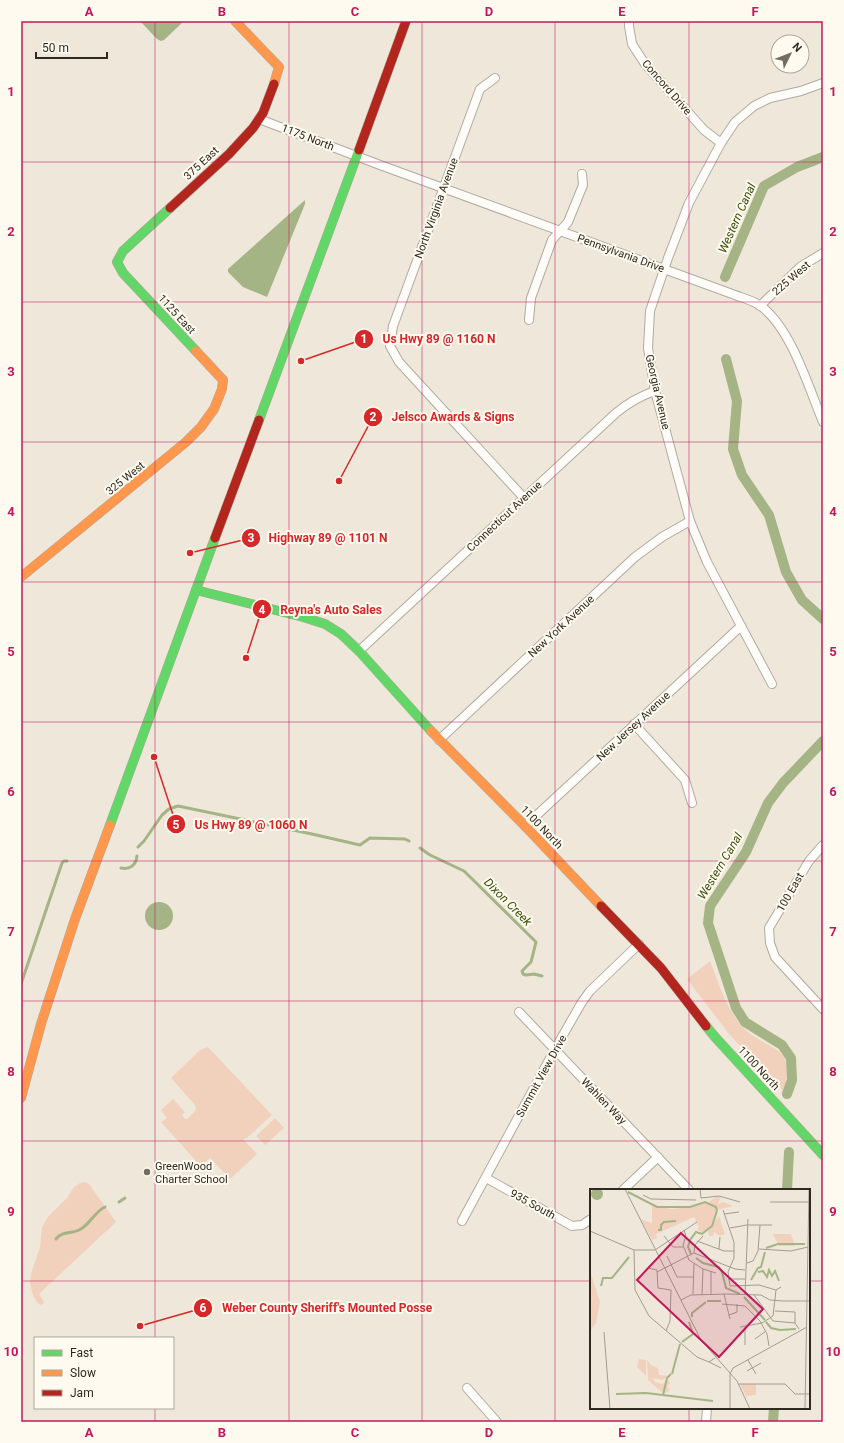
<svg xmlns="http://www.w3.org/2000/svg" width="844" height="1443" font-family="Roboto,sans-serif">
  <rect width="100%" height="100%" fill="#efe8da"/>
  <!-- green -->
  <g fill="#f1d1bc">
    <path d="M710,961C720,986 727,1014 749,1033C757,1040 780,1049 784,1057C789,1064 786,1084 785,1093L729,1034L687,979Z"/>
    <path d="M208,1047L272,1115L247,1138L243,1139L257,1154L230,1179L210,1158L203,1164L197,1162L161,1122L167,1118L161,1110L173,1099L185,1112L173,1123L182,1115L185,1119H187L196,1110L195,1105L171,1078L200,1050Z"/>
    <path d="M275,1118L284,1128L265,1145L256,1136Z"/>
    <path d="M85,1182L89,1184L116,1222L39,1294L44,1302L43,1304L40,1305L37,1302L33,1295L30,1283L31,1274L40,1247L42,1227L48,1217L67,1198L74,1187L80,1183Z"/>
  </g>
  <!-- water -->
  <g fill="#a4b485">
    <path d="M140,21H184L164,40L161,41L157,39Z"/>
    <path d="M305,200V204L267,297L243,287L228,272V269Z"/>
    <circle cx="159" cy="916" r="14"/>
  </g>
  <g fill="none" stroke-linecap="round" stroke-linejoin="round">
    <!-- stream -->
    <g stroke="#a4b485" stroke-width="3">
      <path d="M138,847L144,841L162,815L169,809L178,806L312,834L360,845L370,838L405,839L409,841"/>
      <path d="M420,848L430,855L464,871L536,942L531,962L522,971L523,974L526,975L534,974L542,976"/>
      <path d="M121,868C130,870 136,865 137,856"/>
      <path d="M21,984L62,863L64,861H67"/>
      <path d="M119,1202L125,1198"/>
      <path d="M56,1239C62,1231 71,1234 79,1230C90,1225 94,1212 105,1207"/>
    </g>
    <!-- canal -->
    <g stroke="#a4b485" stroke-width="10">
      <path d="M725,277L764,186L797,167L823,157"/>
      <path d="M726,359L737,401L733,449L742,475L769,515L786,572L802,600L823,619"/>
      <path d="M787,1094L792,1080L791,1058L782,1045L745,1022L736,1008L708,923L710,906L746,852L768,803L783,783L823,741"/>
      <path d="M787,1190L789,1152"/>
      <path d="M773,1422L774,1408"/>
    </g>
    <defs>
      <g id="street">
        <path d="M629,21V26L632,44L645,64L704,130L721,143"/>
        <path d="M495,78L480,89L393,326L390,346L399,362L524,498"/>
        <path d="M259,119L380,165L735,295C743,298 754,301 761,306C792,330 808,386 823,422"/>
        <path d="M760,306L800,267L823,253"/>
        <path d="M529,320L531,298L552,240L568,222L583,185L582,174"/>
        <path d="M359,651L616,413C628,403 640,396 655,391"/>
        <path d="M772,684L707,562L690,521L655,391L648,348L650,311L668,258L689,203L721,143L735,122L754,106L770,98L801,91L823,83"/>
        <path d="M634,724L685,780L692,803"/>
        <path d="M439,740L635,557L662,537L690,521"/>
        <path d="M525,826L741,626"/>
        <path d="M823,845L809,861L769,928L770,943L775,957L823,1009"/>
        <path d="M519,1012L689,1190"/>
        <path d="M486,1178L572,1226L582,1225L591,1219"/>
        <path d="M623,1190L658,1157"/>
        <path d="M462,1221L555,1049L582,1002L590,991L639,944"/>
        <path d="M467,1388L497,1422"/>
        <path d="M706,1422L707,1408"/>
      </g>
      <g id="fast">
        <path d="M170,208L123,251L117,262L123,273L196,351"/>
        <path d="M259,420L359,150"/>
        <path d="M196,590L303,617L325,624L341,634L359,651L431,731"/>
        <path d="M110,825L215,538"/>
        <path d="M706,1026L715,1037L823,1155"/>
      </g>
      <g id="slow">
        <path d="M235,21L279,67L274,84"/>
        <path d="M21,577L186,442L201,427L214,409L222,389L223,380L196,351"/>
        <path d="M431,731L525,826L601,906"/>
        <path d="M21,1098L41,1024L75,919L110,825"/>
      </g>
      <g id="jam">
        <path d="M359,150L406,21"/>
        <path d="M170,208L229,154L253,128L263,113L274,84"/>
        <path d="M215,538L259,420"/>
        <path d="M601,906L661,968L706,1026"/>
      </g>
    </defs>
    <!-- street casing -->
    <use href="#street" stroke="#b0aaa0" stroke-width="10"/>
    <!-- fast casing -->
    <use href="#fast" stroke="#b0aaa0" stroke-width="10"/>
    <!-- slow casing -->
    <use href="#slow" stroke="#b0aaa0" stroke-width="10"/>
    <!-- jam casing -->
    <use href="#jam" stroke="#b0aaa0" stroke-width="10"/>
    <!-- street -->
    <use href="#street" stroke="#fdfcf9" stroke-width="8"/>
    <!-- fast -->
    <use href="#fast" stroke="#63d668" stroke-width="9"/>
    <!-- slow -->
    <use href="#slow" stroke="#ff974d" stroke-width="9"/>
    <!-- jam -->
    <use href="#jam" stroke="#b3261e" stroke-width="9"/>
  </g>
  <!-- grid -->
  <path fill="none" stroke="#c2185b" stroke-width="1" stroke-opacity="0.55" d="M155,21V1338M289,21V1422M422,21V1422M555,21V1422M689,21V1190M21,162H823M21,302H823M21,442H823M21,582H823M21,722H823M21,861H823M21,1001H823M21,1141H823M21,1281H591M809,1281H823M155,1408V1422M689,1408V1422"/>
  <!-- markers -->
  <circle fill="#726c61" stroke="#fefaef" stroke-width="1.5" cx="147" cy="1172" r="4"/>
  <g text-anchor="middle" stroke-width="4" stroke-linejoin="round" paint-order="stroke">
    <!-- street labels -->
    <g font-size="11" fill="#2e2a20" stroke="#fefaef">
      <text transform="translate(667 87) rotate(49)" y="4">Concord Drive</text>
      <text transform="translate(308 137) rotate(21)" y="4">1175 North</text>
      <text transform="translate(201 163) rotate(-43)" y="4">375 East</text>
      <text transform="translate(436 208) rotate(-70)" y="4">North Virginia Avenue</text>
      <text transform="translate(621 253) rotate(20)" y="4">Pennsylvania Drive</text>
      <text transform="translate(791 278) rotate(-41)" y="4">225 West</text>
      <text transform="translate(177 314) rotate(47)" y="4">1125 East</text>
      <text transform="translate(658 392) rotate(77)" y="4">Georgia Avenue</text>
      <text transform="translate(125 478) rotate(-39)" y="4">325 West</text>
      <text transform="translate(504 516) rotate(-43)" y="4">Connecticut Avenue</text>
      <text transform="translate(561 626) rotate(-43)" y="4">New York Avenue</text>
      <text transform="translate(633 726) rotate(-43)" y="4">New Jersey Avenue</text>
      <text transform="translate(542 827) rotate(46)" y="4">1100 North</text>
      <text transform="translate(790 892) rotate(-60)" y="4">100 East</text>
      <text transform="translate(759 1068) rotate(47)" y="4">1100 North</text>
      <text transform="translate(541 1076) rotate(-61)" y="4">Summit View Drive</text>
      <text transform="translate(604 1101) rotate(46)" y="4">Wahlen Way</text>
      <text transform="translate(533 1204) rotate(29)" y="4">935 South</text>
    </g>
    <!-- poi labels -->
    <g font-size="11" fill="#2e2a20" stroke="#fefaef" text-anchor="start">
      <text x="155" y="1170">GreenWood<tspan x="155" dy="13">Charter School</tspan></text>
    </g>
    <!-- water labels -->
    <g font-size="12" font-style="italic" fill="#374f07" stroke="#fefaef">
      <text transform="translate(737 218) rotate(-66)" y="4">Western Canal</text>
      <text transform="translate(720 866) rotate(-59)" y="4">Western Canal</text>
      <text transform="translate(508 902) rotate(45)" y="4">Dixon Creek</text>
    </g>
  </g>
  <!-- overview -->
  <g transform="translate(590 1189)">
    <rect width="220" height="220" fill="#efe8da"/>
    <path d="M126,8H131L128,15L133,13L143,17L127,21L121,37L112,44L107,40L109,38L104,28L66,45L67,49L62,51L51,30L62,34V17L81,20L103,18L114,13L121,15L119,13ZM129,27L135,45L130,47L124,43L123,47H119L118,41ZM183,45H201L205,57H189ZM0,82L10,113L6,134L0,142ZM49,170L56,171V187L47,178ZM57,171L61,176L68,179L69,186L80,187L72,191L63,189L65,193L72,195L79,191L80,195L77,197L80,201L74,205L58,191ZM150,195H166V206L156,207Z" fill="#f1d1bc"/>
    <path d="M1 5a6 6 0 1 1 12 0a6 6 0 1 1-12 0Z" fill="#a4b485"/>
    <path fill="none" stroke="#a4b485" stroke-width="2" d="M38,3L67,18H100L115,13L126,18L127,22M68,41H71V36L74,33L86,32M176,59L188,55H215M101,65L98,58L100,51L106,43L112,45L122,37L127,22M106,69L113,74L129,78L132,83L136,99L150,105M168,83L173,82L177,88L179,81L182,87L185,82L189,92M161,91L168,79L171,78L175,63M11,97L13,89H22L39,68M154,108L175,131M117,112H131M102,128V124L116,113M176,133L181,139L190,141L206,140M92,153L103,145L99,133M82,185L90,155M26,205L56,204L123,212M73,206L77,189L81,185"/>
    <path fill="none" stroke="#a29c90" stroke-width="1" d="M35,0L111,151L147,192L160,220M110,0L111,9L129,7L150,13M53,6L61,10L106,11M180,13H219M133,21L144,53V69L138,83L140,97L169,96L186,101L191,98M134,25L149,23M140,39L157,36H182M94,41L96,47L93,56L99,71L113,80L126,84M0,42L44,61H65M74,47L83,58H93M107,52L134,62H144M129,60L130,48M169,60L201,62L218,58M44,61L45,101L59,127L107,168L119,173L125,169M65,61L107,33M104,64L105,56L113,47M77,67L87,88H103M157,74L163,72L168,62L170,36M58,79L67,81L68,99L81,101L80,132L76,142M67,83L104,64L145,80L155,81M138,90H155M103,105L104,75M121,105V82M134,105L140,130M112,106L113,80M155,106L158,30M164,106L183,132L205,134M91,111L101,106L137,105L171,106L180,111L194,112H220M132,115L155,117L170,132L177,145L179,157M185,122L205,123V134L209,140M139,126L147,123V115M150,138L172,134L183,127L186,101M14,143L20,220M165,150L176,142M155,156V138M158,171L166,185M119,173L131,179M157,182L171,174M149,195H195L205,205H220M140,220V185L143,179L217,138M215,220L219,0"/>
    <path fill="#c2185b" fill-opacity="0.15" stroke="#c2185b" stroke-width="2" d="M91,44L173,120L129,168L47,91Z"/>
    <rect width="220" height="220" fill="none" stroke="#2e2a20" stroke-width="2"/>
  </g>
  <!-- callouts -->
  <path fill="none" stroke="#d62828" stroke-width="1.5" d="M301 361L364 339M339 481L373 417M190 553L251 538M246 658L262 609M154 757L176 824M140 1326L203 1308"/>
  <g fill="#d62828" stroke="#fefaef" stroke-width="1.5">
    <circle cx="301" cy="361" r="4"/>
    <circle cx="339" cy="481" r="4"/>
    <circle cx="190" cy="553" r="4"/>
    <circle cx="246" cy="658" r="4"/>
    <circle cx="154" cy="757" r="4"/>
    <circle cx="140" cy="1326" r="4"/>
    <circle cx="364" cy="339" r="10"/>
    <circle cx="373" cy="417" r="10"/>
    <circle cx="251" cy="538" r="10"/>
    <circle cx="262" cy="609" r="10"/>
    <circle cx="176" cy="824" r="10"/>
    <circle cx="203" cy="1308" r="10"/>
  </g>
  <g font-size="12" text-anchor="middle" font-weight="bold" fill="#fff">
    <text x="364" y="343">1</text>
    <text x="373" y="421">2</text>
    <text x="251" y="542">3</text>
    <text x="262" y="614">4</text>
    <text x="176" y="829">5</text>
    <text x="203" y="1312">6</text>
  </g>
  <g font-size="12" text-anchor="middle" font-weight="bold" fill="#d62828" stroke="#fefaef" stroke-width="4" stroke-linejoin="round" paint-order="stroke">
    <text x="439" y="343">Us Hwy 89 @ 1160 N</text>
    <text x="453" y="421">Jelsco Awards &amp; Signs</text>
    <text x="328" y="542">Highway 89 @ 1101 N</text>
    <text x="331" y="614">Reyna's Auto Sales</text>
    <text x="251" y="829">Us Hwy 89 @ 1060 N</text>
    <text x="327" y="1312">Weber County Sheriff's Mounted Posse</text>
  </g>
  <!-- border -->
  <rect width="844" height="1443" fill="none" stroke="#fefaef" stroke-width="44"/>
  <!-- legend -->
  <rect x="34" y="1337" width="140" height="72" fill="#fefaef" stroke="#aba79c"/>
  <rect x="42" y="1350" width="20" height="6" fill="#63d668" stroke="#aba79c"/>
  <text x="70" y="1357" font-size="12" fill="#2e2a20">Fast</text>
  <rect x="42" y="1370" width="20" height="6" fill="#ff974d" stroke="#aba79c"/>
  <text x="70" y="1377" font-size="12" fill="#2e2a20">Slow</text>
  <rect x="42" y="1390" width="20" height="6" fill="#b3261e" stroke="#aba79c"/>
  <text x="70" y="1397" font-size="12" fill="#2e2a20">Jam</text>
  <!-- north arrow -->
  <g transform="translate(790 54) rotate(47)"><circle r="19" fill="#fefaef" stroke="#aba79c"/>
  <path d="M0-3L7 15L0 10L-7 15Z" fill="#726c61"/>
  <text y="-6" font-size="11" font-weight="bold" text-anchor="middle" fill="#2e2a20">N</text>
  </g>
  <!-- scale -->
  <path d="M36 52v6h71v-6" fill="none" stroke="#2e2a20" stroke-width="2"/>
  <text x="42" y="52" font-size="12" fill="#2e2a20" stroke="#fefaef" stroke-width="3" paint-order="stroke">50 m</text>
  <rect x="22" y="22" width="800" height="1399" fill="none" stroke="#c2185b" stroke-width="1.5"/>
  <g font-size="13" text-anchor="middle" font-weight="bold" fill="#c2185b">
    <text x="89" y="16">A</text>
    <text x="222" y="16">B</text>
    <text x="355" y="16">C</text>
    <text x="489" y="16">D</text>
    <text x="622" y="16">E</text>
    <text x="755" y="16">F</text>
    <text x="11" y="96">1</text>
    <text x="833" y="96">1</text>
    <text x="11" y="236">2</text>
    <text x="833" y="236">2</text>
    <text x="11" y="376">3</text>
    <text x="833" y="376">3</text>
    <text x="11" y="516">4</text>
    <text x="833" y="516">4</text>
    <text x="11" y="656">5</text>
    <text x="833" y="656">5</text>
    <text x="11" y="796">6</text>
    <text x="833" y="796">6</text>
    <text x="11" y="936">7</text>
    <text x="833" y="936">7</text>
    <text x="11" y="1076">8</text>
    <text x="833" y="1076">8</text>
    <text x="11" y="1216">9</text>
    <text x="833" y="1216">9</text>
    <text x="11" y="1356">10</text>
    <text x="833" y="1356">10</text>
    <text x="89" y="1437">A</text>
    <text x="222" y="1437">B</text>
    <text x="355" y="1437">C</text>
    <text x="489" y="1437">D</text>
    <text x="622" y="1437">E</text>
    <text x="755" y="1437">F</text>
  </g>
</svg>
